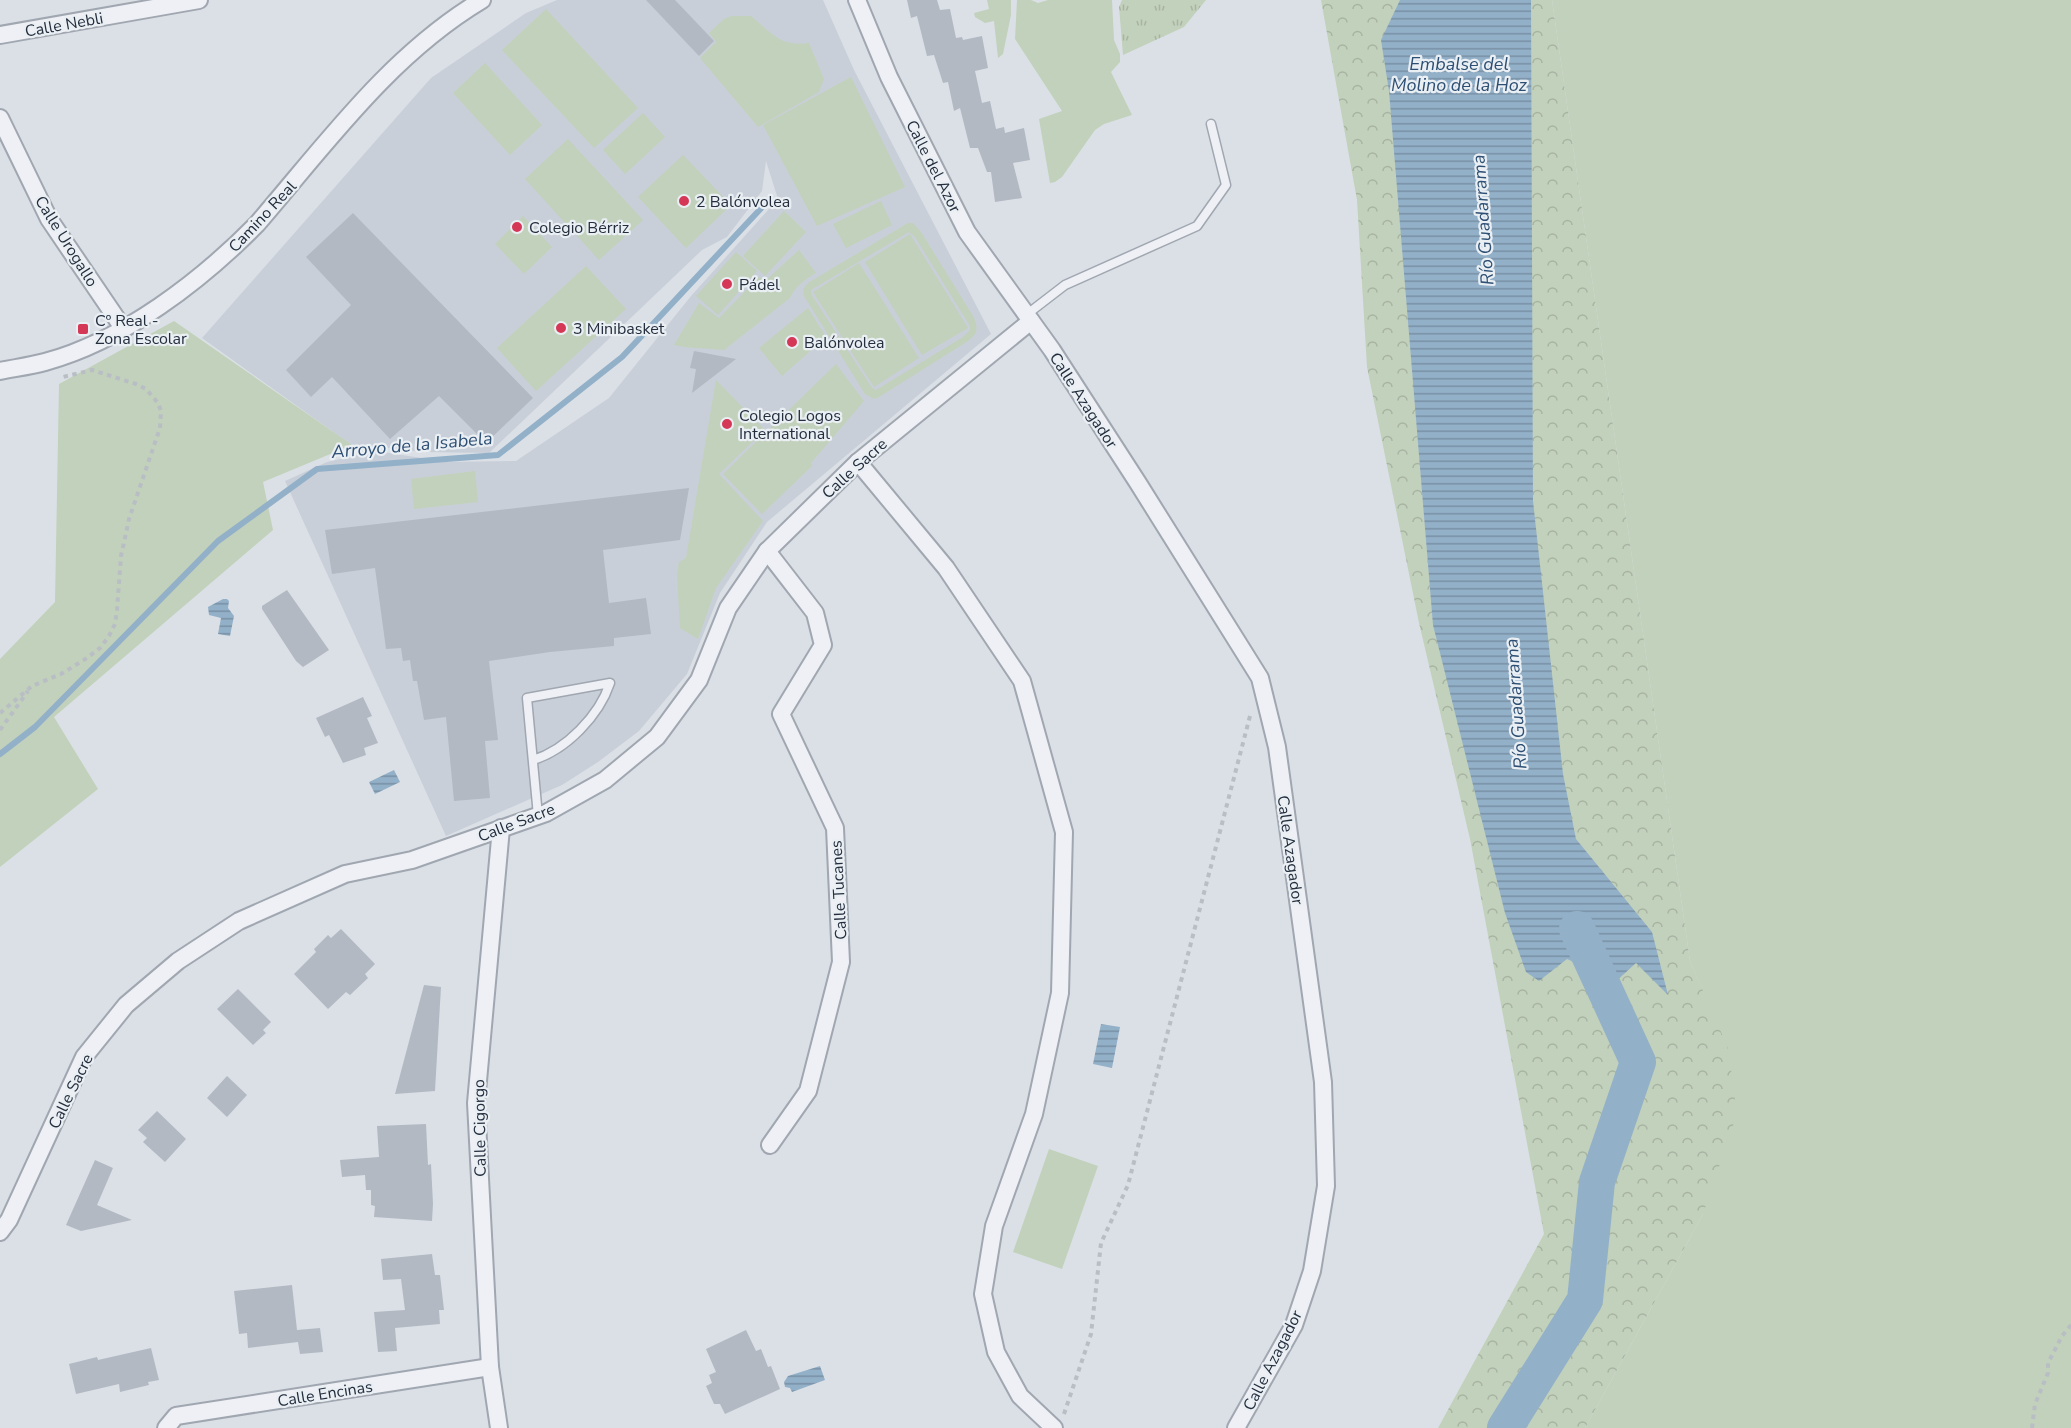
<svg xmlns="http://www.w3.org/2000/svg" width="2071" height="1428" font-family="'Nunito Sans',sans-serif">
  <defs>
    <pattern id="forest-crowns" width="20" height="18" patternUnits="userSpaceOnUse" patternTransform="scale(1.5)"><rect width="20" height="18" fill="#c2d1bb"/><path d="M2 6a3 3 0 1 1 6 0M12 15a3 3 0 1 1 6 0" fill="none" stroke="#a7b4a2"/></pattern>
    <pattern id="park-tufts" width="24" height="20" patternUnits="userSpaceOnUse" patternTransform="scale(1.5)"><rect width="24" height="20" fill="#c2d1bb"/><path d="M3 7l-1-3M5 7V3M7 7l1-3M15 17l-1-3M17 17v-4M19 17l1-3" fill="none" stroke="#a7b4a2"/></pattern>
    <pattern id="water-rules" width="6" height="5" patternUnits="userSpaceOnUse" patternTransform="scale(1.5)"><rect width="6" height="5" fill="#93b0c9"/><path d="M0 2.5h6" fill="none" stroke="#7890a4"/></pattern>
  </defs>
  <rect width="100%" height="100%" fill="#dbe0e6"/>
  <!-- built -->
  <path fill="#c9cfd8" d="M557,0H823L854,70L991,334L767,522L720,593L687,674L639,731L598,762L562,785L446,836L285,481L327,462L376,451L448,462L516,461L609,398L691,296L778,199L766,161L762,191L727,237L702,250L489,453L423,452L350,444L202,338L431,78L526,13Z"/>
  <!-- grass -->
  <g fill="#c2d1bb" fill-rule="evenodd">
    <path d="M987,0H1011V15L1003,54L998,58L994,21L985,23L975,17L974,13L989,9Z"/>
    <path d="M1017,0H1031L1038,3L1048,0H1112L1114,40L1120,54V62L1111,72L1132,115L1104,124L1095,130L1062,177L1055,182L1050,183L1039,119L1062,111L1015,39Z"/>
    <path d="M1552,0H2071V1428H1585L1703,1214L1707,1001L1690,961Z"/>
    <path d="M546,9L638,108L594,148L502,50Z"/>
    <path d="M732,16H751C772,33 779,47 809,43L824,79L819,92L758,127L700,58L716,42L709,33L724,19Z"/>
    <path d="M485,63L542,125L510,155L453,93Z"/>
    <path d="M851,77L905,187L817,226L763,125Z"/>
    <path d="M643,113L665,137L625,174L603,150Z"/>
    <path d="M568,139L643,220L599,260L525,179Z"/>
    <path d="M683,155L731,205L686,248L638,197Z"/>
    <path d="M881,201L892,225L846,248L833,224Z"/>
    <path d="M784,211L806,232L765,276L743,256Z"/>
    <path d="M523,216L552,247L524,274L495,244Z"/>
    <path d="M908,223H913L921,232L973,316C978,327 979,333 968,341L879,397L874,399L865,394L804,296L803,289L808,283ZM909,232L915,237L970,326V330L963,337L876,390L872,388L811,294V290Z"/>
    <path d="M910,234L968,328L922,355L865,262Z"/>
    <path d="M799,250L816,273C805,279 795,287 790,298L724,350C707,348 690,349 674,345L699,303L719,318L759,277L766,280Z"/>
    <path d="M736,252L757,271L718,315L696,296Z"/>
    <path d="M859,263L919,358L874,387L813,292Z"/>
    <path d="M586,266L626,309L536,391L497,348Z"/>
    <path d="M808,308L826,337L782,376L759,348Z"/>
    <path d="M174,321L352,445L263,482L273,530L54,717L98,789L0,867V659L55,602L59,384Z"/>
    <path d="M836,364L864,401L811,463L812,466L762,514L723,474Z"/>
    <path d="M716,380L765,430L719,474L763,521L716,588L698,639L680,628L677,575L679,562L686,558Z"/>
    <path d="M475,471L478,502L414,509L411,479Z"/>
    <path d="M1049,1149L1098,1166L1062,1269L1013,1252Z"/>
  </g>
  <!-- forest -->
  <path fill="url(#forest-crowns)" d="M1321,0H1552L1690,961L1728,1048L1737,1114L1703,1214L1585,1428H1438L1544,1234L1470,839L1419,623L1367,367L1357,200Z"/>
  <!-- park -->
  <path fill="url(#park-tufts)" d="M1122,0H1206L1184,27L1123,55L1119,7Z"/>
  <!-- water -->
  <g fill="url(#water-rules)">
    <path d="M1400,0H1531L1533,501L1563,774L1576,839L1652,932L1668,995L1636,963L1613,984L1601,974L1567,959L1539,981L1526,972L1505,913L1433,625L1389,91L1381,40Z"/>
    <path d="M223,599H227L229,601L228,608L234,616L230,636L218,634L221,618L209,615L208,607Z"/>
    <path d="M394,770L400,782L375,794L369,782Z"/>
    <path d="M1101,1024L1120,1027L1112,1068L1093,1064Z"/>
    <path d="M820,1366L825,1380L792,1392L790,1388L785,1387L784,1382L788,1376Z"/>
  </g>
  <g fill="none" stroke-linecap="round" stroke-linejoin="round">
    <!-- stream -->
    <path stroke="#93b0c9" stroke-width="6" d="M0,754L35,727L218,541L317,469L498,455L622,357L766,203"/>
    <!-- river -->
    <path stroke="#93b0c9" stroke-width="36" d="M1505,1428L1585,1300L1597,1182L1638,1062L1577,929"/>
  </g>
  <!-- building -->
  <g fill="#b2b9c3">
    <path d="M646,0H675L714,41L699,56Z"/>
    <path d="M907,0H937L940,10L950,9L956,38L962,37L963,40L982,36L988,68L975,71L982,103L990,101L996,129L1004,127L1005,133L1024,128L1030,160L1013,163L1022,198L995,202L991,172H987L978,148H970L960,108L954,111L948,82L943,83L934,55L927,56L917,16L911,18Z"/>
    <path d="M353,213L533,398L486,443L439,396L390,439L332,377L311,397L286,370L351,305L306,257Z"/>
    <path d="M694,351L736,359L692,393L696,369L690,368Z"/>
    <path d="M689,488L680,540L603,550L609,603L646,598L651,634L614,638V646L550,652L489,661L498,740L485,741L490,798L454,801L446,717L424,720L417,681H413L410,660L403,661L401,648L386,649L375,568L332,574L325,530Z"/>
    <path d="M287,590L329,650L303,667L296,661L262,609V606Z"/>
    <path d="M363,697L372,716L367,718L378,743L364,748L366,755L343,763L329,735L325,737L316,718Z"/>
    <path d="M341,929L375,964L365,974L368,978L350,995L346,992L328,1009L294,974L316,952L314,949L328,935L331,938Z"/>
    <path d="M424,985L441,987L435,1091L395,1094Z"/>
    <path d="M238,989L271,1022L263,1030L266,1033L253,1045L217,1009Z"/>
    <path d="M227,1076L247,1095L227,1117L207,1098Z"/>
    <path d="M157,1111L186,1139L165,1162L143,1142L147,1138L138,1130Z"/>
    <path d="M426,1124L428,1165L431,1164L433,1204L432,1221L374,1217L375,1206L371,1205V1190H366L365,1175L342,1177L340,1160L379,1157L377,1126Z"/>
    <path d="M95,1160L113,1168L97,1205L132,1220L81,1231L66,1225Z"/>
    <path d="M432,1254L435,1275H440L444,1310H439L440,1324L395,1328L397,1351L378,1352L374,1312L405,1310L401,1279L383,1280L381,1259Z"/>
    <path d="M292,1285L297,1330L320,1328L323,1352L300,1354L298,1342L248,1348L247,1333L239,1334L234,1291Z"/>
    <path d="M746,1330L756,1351L761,1349L768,1367L771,1366L780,1389L725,1414L720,1404H714L706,1386L712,1383L709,1375L716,1372L706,1349Z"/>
    <path d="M151,1348L159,1380L148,1382L149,1385L120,1392L119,1384L76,1394L69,1364L97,1357L98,1360Z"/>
  </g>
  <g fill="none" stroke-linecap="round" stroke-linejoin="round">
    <defs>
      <g id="service">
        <path d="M1026,315L1065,285L1197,226L1226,185L1211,124"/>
        <path d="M533,760C566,750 599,716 610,683L527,698L538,816"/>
      </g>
      <g id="minor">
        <path d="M857,0L889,77L967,232L1052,350L1138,483L1260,678L1277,747L1323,1082L1326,1186L1312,1271L1294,1325L1236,1428"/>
        <path d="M0,35L199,0"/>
        <path d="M0,118L49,219L123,328"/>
        <path d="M0,371C15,368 30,366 45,362C123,341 201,281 257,224C326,144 390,55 482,0"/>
        <path d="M858,462L946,568L1022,681L1064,832L1060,993L1034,1114L994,1226L983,1294L996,1352L1020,1396L1054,1428"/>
        <path d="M767,551L815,613L823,645L781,714L835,828L841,962L808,1091L770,1145"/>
        <path d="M0,1232L9,1220L84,1057L126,1005L178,961L239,921L345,874L412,860L546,813L605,780L657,737L699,680L728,608L767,551L858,462L1031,321"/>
        <path d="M166,1428L176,1416L490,1367"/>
        <path d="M499,1428L490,1367L476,1103L501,828"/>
      </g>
    </defs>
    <!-- service casing -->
    <use href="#service" stroke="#a0a7b0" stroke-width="11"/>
    <!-- minor casing -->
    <use href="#minor" stroke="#a0a7b0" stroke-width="20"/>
    <!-- path -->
    <g stroke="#b9bec5" stroke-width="4" stroke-dasharray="4.5 4.5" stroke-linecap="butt">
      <path d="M0,713L32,686L61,674L87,658L100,648L109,636L115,624L117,610L121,556L129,519L160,428L161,411L158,403L146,389L136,384L92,370L63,377"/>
      <path d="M0,730L28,691"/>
      <path d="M1064,1414L1091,1334L1101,1243L1128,1185L1250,716"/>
      <path d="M2032,1428L2035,1404L2048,1373V1363L2062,1336L2071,1325"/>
    </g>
    <!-- service -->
    <use href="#service" stroke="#eef0f5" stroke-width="8"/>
    <!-- minor -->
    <use href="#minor" stroke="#eef0f5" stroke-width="16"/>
  </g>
  <!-- markers -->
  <g fill="#d53756" stroke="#eaeff4" stroke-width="2">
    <circle cx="684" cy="201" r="6"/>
    <circle cx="517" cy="227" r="6"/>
    <circle cx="727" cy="284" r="6"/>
    <circle cx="561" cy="328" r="6"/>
    <rect x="77" y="323" width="12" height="12" rx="3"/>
    <circle cx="792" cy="342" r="6"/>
    <circle cx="727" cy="424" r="6"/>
  </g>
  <g text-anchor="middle" stroke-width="4.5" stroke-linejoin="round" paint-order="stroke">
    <!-- street labels -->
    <g font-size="16" fill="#242e3d" stroke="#eaeff4">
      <text transform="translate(64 24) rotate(-10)" y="6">Calle Nebli</text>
      <text transform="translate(934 166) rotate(63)" y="6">Calle del Azor</text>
      <text transform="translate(262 216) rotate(-47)" y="6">Camino Real</text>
      <text transform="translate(67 241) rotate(58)" y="6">Calle Urogallo</text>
      <text transform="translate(1084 400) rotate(57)" y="6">Calle Azagador</text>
      <text transform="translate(854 468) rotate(-42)" y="6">Calle Sacre</text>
      <text transform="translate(516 822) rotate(-21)" y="6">Calle Sacre</text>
      <text transform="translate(1291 850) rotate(82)" y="6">Calle Azagador</text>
      <text transform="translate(838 890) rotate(-93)" y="6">Calle Tucanes</text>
      <text transform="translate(70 1091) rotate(-64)" y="6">Calle Sacre</text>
      <text transform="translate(479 1128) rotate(-91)" y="6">Calle Cigorgo</text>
      <text transform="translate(1272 1360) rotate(-63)" y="6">Calle Azagador</text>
      <text transform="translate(325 1393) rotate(-9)" y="6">Calle Encinas</text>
    </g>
    <!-- poi labels -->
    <g font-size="16" fill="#242e3d" stroke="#eaeff4" text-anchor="start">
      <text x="696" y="207">2 Balónvolea</text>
      <text x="529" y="233">Colegio Bérriz</text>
      <text x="739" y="290">Pádel</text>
      <text x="95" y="326">Cº Real -<tspan x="95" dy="18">Zona Escolar</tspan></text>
      <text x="573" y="334">3 Minibasket</text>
      <text x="804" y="348">Balónvolea</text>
      <text x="739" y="421">Colegio Logos<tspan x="739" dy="18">International</tspan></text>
    </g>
    <!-- water labels -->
    <g font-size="18" font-style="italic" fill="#2d4f73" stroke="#eaeff4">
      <text x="1459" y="70">Embalse del<tspan x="1459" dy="21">Molino de la Hoz</tspan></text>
      <text transform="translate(1483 220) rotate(-94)" y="6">Río Guadarrama</text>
      <text transform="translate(412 445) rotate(-5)" y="6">Arroyo de la Isabela</text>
      <text transform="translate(1516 704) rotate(-94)" y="6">Río Guadarrama</text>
    </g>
  </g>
</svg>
